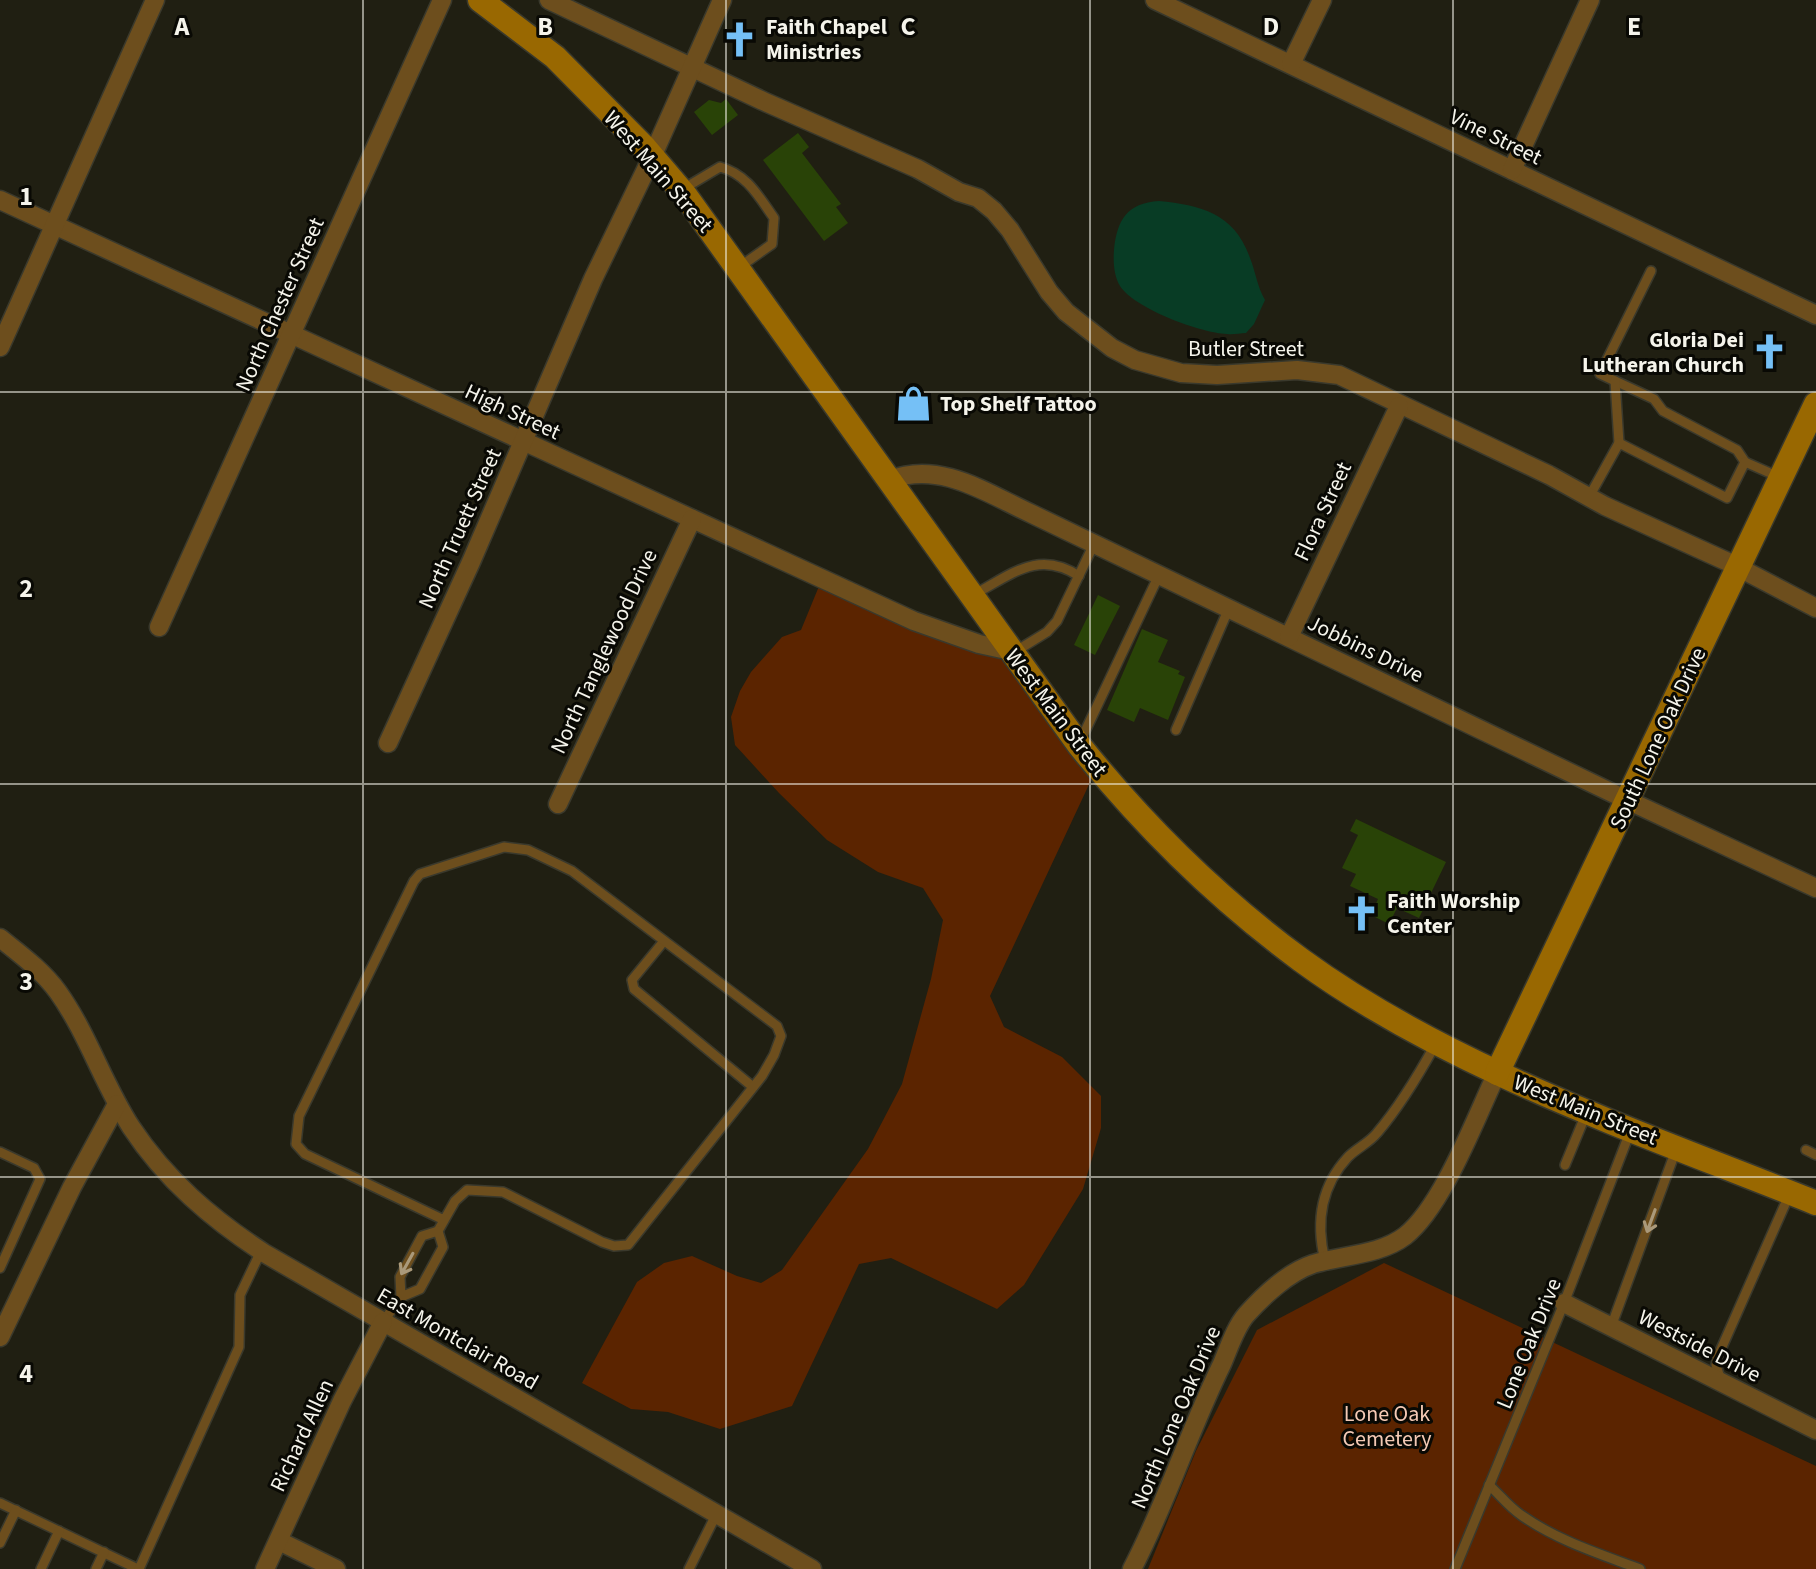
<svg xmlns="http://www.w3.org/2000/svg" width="1816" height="1569" font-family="'Source Sans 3',sans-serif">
  <rect width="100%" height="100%" fill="#201f12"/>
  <!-- green -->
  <g fill="#5b2400">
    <path d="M824,574L997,647L1093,776L990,996L1004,1027L1062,1057L1101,1096V1128L1083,1189L1024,1285L997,1309L891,1258L859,1264L792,1406L720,1429L668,1412L631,1409L582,1383L637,1282L664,1263L692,1256L737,1276L761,1283L782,1270L868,1149L902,1084L931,979L943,920L923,888L878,872L827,840L779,793L735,745L731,717L740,691L751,672L782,637L801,630Z"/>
    <path d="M1384,1263L1816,1466V1569H1148L1196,1451L1257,1330Z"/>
  </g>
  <!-- water -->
  <path fill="#083c25" d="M1159,201C1201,205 1235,214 1250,258C1256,273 1257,286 1265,300L1254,324L1246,333C1240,333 1233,335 1227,334C1201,333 1135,309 1120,286C1114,276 1113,262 1114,250C1117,220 1127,203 1159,201Z"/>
  <!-- building -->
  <g fill="#294307">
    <path d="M726,99L738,115L712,135L694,112L709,100L721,103Z"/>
    <path d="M798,133L809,147L802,153L841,204L836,207L848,223L824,241L763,160Z"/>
    <path d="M1098,595L1120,606L1095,655L1074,645Z"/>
    <path d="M1142,629L1168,640L1158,662L1180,671L1178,674L1185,677L1168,720L1140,708L1134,722L1107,710Z"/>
    <path d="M1356,819L1446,862L1419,918L1397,908L1389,924L1371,915L1378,899L1350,886L1356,874L1342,868L1358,835L1350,831Z"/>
  </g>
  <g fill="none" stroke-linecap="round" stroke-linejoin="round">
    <defs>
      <g id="lane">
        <path d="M683,189L720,167C747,174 759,197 774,218L772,244L738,268"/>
        <path d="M1651,271L1600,374L1654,399L1663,411L1737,450L1745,462"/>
        <path d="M1615,381L1619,443"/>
        <path d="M1589,497L1619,443L1727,498L1745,462L1779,477"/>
        <path d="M973,595C1011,575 1038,549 1079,576"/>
        <path d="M1013,653L1047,632L1057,621L1094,544"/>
        <path d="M1176,730L1229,608"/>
        <path d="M1080,742L1159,575"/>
        <path d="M664,941L632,980L634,989L753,1087"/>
        <path d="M1806,1150L1816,1155"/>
        <path d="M0,1152L34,1168L40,1179L0,1268"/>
        <path d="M1565,1165L1586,1114"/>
        <path d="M438,1231L455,1201L467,1190L503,1192L602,1242L614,1246L628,1245L762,1076L774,1055L781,1036L777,1026L572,871L528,850L504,847L420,874L414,881L299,1116L296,1144L305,1154L444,1220"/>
        <path d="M1325,1261C1316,1224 1320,1187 1348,1157C1357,1148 1369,1143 1377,1133C1400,1106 1418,1076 1435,1045"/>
        <path d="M383,1322L401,1297L420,1289L443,1247L438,1231L422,1236L400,1277L401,1297"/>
        <path d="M1611,1327L1676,1150"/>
        <path d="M1721,1381L1716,1365L1718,1356L1790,1193"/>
        <path d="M1489,1485C1500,1495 1509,1507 1521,1515C1556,1540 1600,1554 1640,1569"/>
        <path d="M0,1503L138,1569"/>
        <path d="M0,1543L16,1510"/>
        <path d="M41,1569L59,1531"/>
        <path d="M96,1569L104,1552"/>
        <path d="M139,1569L239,1347L240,1295L261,1251"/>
        <path d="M689,1569L716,1515"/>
        <path d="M1455,1569L1564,1303L1630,1132"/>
      </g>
      <g id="street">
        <path d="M549,0L763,101L918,169L959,192L978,198L994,211L1010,230L1049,292L1066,312L1112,348L1135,360L1181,373L1217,375L1297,370L1339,375L1549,475L1605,506L1728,562L1816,608"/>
        <path d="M1155,0L1816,315"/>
        <path d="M1291,64L1322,0"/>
        <path d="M1512,170L1590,0"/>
        <path d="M0,200L914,621L979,644L1011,651"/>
        <path d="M0,347L155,0"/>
        <path d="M890,480C940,460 988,494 1032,514L1627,800L1816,888"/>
        <path d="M159,627L442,0"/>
        <path d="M1289,637L1399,406"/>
        <path d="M388,743L471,562L593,279L652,157L722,0"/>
        <path d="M558,804L692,519"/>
        <path d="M0,938C20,954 43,971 58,992C88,1034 103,1084 131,1127C166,1180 212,1219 264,1253L812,1569"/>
        <path d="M1564,1303L1816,1430"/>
        <path d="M0,1337L72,1187L117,1104"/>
        <path d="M279,1541L336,1569"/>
        <path d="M265,1569L342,1401L383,1322"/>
        <path d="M1132,1569C1167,1502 1189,1431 1222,1364C1229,1348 1235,1328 1246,1315C1263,1296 1289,1272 1313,1264C1343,1255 1380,1255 1405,1236C1443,1206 1476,1117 1497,1073"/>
      </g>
      <g id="secondary">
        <path d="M480,0L555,57L645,148L685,195L1079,745C1144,826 1217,898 1301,960C1450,1069 1645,1134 1816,1203"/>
        <path d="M1497,1073L1816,404"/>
      </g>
    </defs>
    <!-- lane casing -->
    <use href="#lane" stroke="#3a392c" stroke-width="12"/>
    <!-- street casing -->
    <use href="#street" stroke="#3a392c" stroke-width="21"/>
    <!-- secondary casing -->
    <use href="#secondary" stroke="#3a392c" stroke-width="27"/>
    <!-- lane -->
    <use href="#lane" stroke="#6d4e1d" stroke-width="9"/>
    <!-- street -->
    <use href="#street" stroke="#6d4e1d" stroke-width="18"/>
    <!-- secondary -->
    <use href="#secondary" stroke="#996801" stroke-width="24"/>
  </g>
  <!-- one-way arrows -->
  <defs><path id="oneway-shaft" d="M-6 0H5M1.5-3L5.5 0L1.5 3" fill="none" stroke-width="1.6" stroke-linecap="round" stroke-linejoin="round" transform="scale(2)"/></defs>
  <g stroke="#aa997a">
    <use href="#oneway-shaft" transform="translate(1651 1221) rotate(110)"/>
    <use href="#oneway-shaft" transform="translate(407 1264) rotate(119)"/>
  </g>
  <!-- grid -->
  <path fill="none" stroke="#f5f4eb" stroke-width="2" stroke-opacity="0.55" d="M363,0V1569M726,0V1569M1090,0V1569M1453,0V1569M0,392H1816M0,784H1816M0,1177H1816"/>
  <!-- icons -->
  <defs>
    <symbol id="church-bare" viewBox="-9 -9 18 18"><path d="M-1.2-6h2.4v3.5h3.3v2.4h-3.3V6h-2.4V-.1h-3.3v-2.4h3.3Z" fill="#75c0f6" stroke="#090904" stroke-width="2.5" paint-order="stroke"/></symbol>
    <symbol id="shop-bare" viewBox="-9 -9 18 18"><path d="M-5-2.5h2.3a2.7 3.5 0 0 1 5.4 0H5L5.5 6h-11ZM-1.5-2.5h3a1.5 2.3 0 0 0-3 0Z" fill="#75c0f6" stroke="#090904" stroke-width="2.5" paint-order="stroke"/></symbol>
  </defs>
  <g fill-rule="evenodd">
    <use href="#church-bare" x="714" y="14" width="51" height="51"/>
    <use href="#church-bare" x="1744" y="326" width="51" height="51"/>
    <use href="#shop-bare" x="888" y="378" width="51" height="51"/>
    <use href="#church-bare" x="1336" y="888" width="51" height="51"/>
  </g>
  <g text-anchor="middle" stroke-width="6" stroke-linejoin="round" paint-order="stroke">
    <!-- poi labels -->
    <g font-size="22" font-weight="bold" fill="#f5f4eb" stroke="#090904" text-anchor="start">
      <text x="766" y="34">Faith Chapel<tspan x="766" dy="25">Ministries</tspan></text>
      <text x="1744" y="347" text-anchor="end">Gloria Dei<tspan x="1744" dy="25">Lutheran Church</tspan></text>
      <text x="940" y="411">Top Shelf Tattoo</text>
      <text x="1387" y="908">Faith Worship<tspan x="1387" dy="25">Center</tspan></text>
    </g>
    <!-- street labels -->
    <g font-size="22" fill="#f5f4eb" stroke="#090904">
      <text transform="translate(1496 136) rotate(26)" y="8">Vine Street</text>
      <text transform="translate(659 171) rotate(49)" y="8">West Main Street</text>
      <text transform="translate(279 304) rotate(-66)" y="8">North Chester Street</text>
      <text x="1246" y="356">Butler Street</text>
      <text transform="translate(513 411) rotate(25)" y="8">High Street</text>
      <text transform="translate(1322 511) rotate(-65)" y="8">Flora Street</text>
      <text transform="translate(459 528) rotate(-66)" y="8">North Truett Street</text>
      <text transform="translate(1366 648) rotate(26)" y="8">Jobbins Drive</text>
      <text transform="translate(603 651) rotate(-65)" y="8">North Tanglewood Drive</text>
      <text transform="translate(1057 712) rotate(53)" y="8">West Main Street</text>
      <text transform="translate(1657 738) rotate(-65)" y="8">South Lone Oak Drive</text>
      <text transform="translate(1586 1109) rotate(22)" y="8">West Main Street</text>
      <text transform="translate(458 1338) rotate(30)" y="8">East Montclair Road</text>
      <text transform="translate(1528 1343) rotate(-68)" y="8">Lone Oak Drive</text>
      <text transform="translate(1700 1345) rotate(27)" y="8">Westside Drive</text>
      <text transform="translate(1175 1417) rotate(-67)" y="8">North Lone Oak Drive</text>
      <text transform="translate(301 1435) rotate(-65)" y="8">Richard Allen</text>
    </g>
    <!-- park labels -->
    <g font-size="22" fill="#f4c9b4" stroke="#090904">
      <text x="1387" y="1421">Lone Oak<tspan x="1387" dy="25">Cemetery</tspan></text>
    </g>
  </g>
  <g font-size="26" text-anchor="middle" font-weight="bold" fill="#f5f4eb" stroke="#090904" stroke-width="6" stroke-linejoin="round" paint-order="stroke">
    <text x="182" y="35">A</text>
    <text x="545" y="35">B</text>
    <text x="908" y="35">C</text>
    <text x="1271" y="35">D</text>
    <text x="1634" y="35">E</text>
    <text x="26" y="205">1</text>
    <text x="26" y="597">2</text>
    <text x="26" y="990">3</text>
    <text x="26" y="1382">4</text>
  </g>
</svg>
